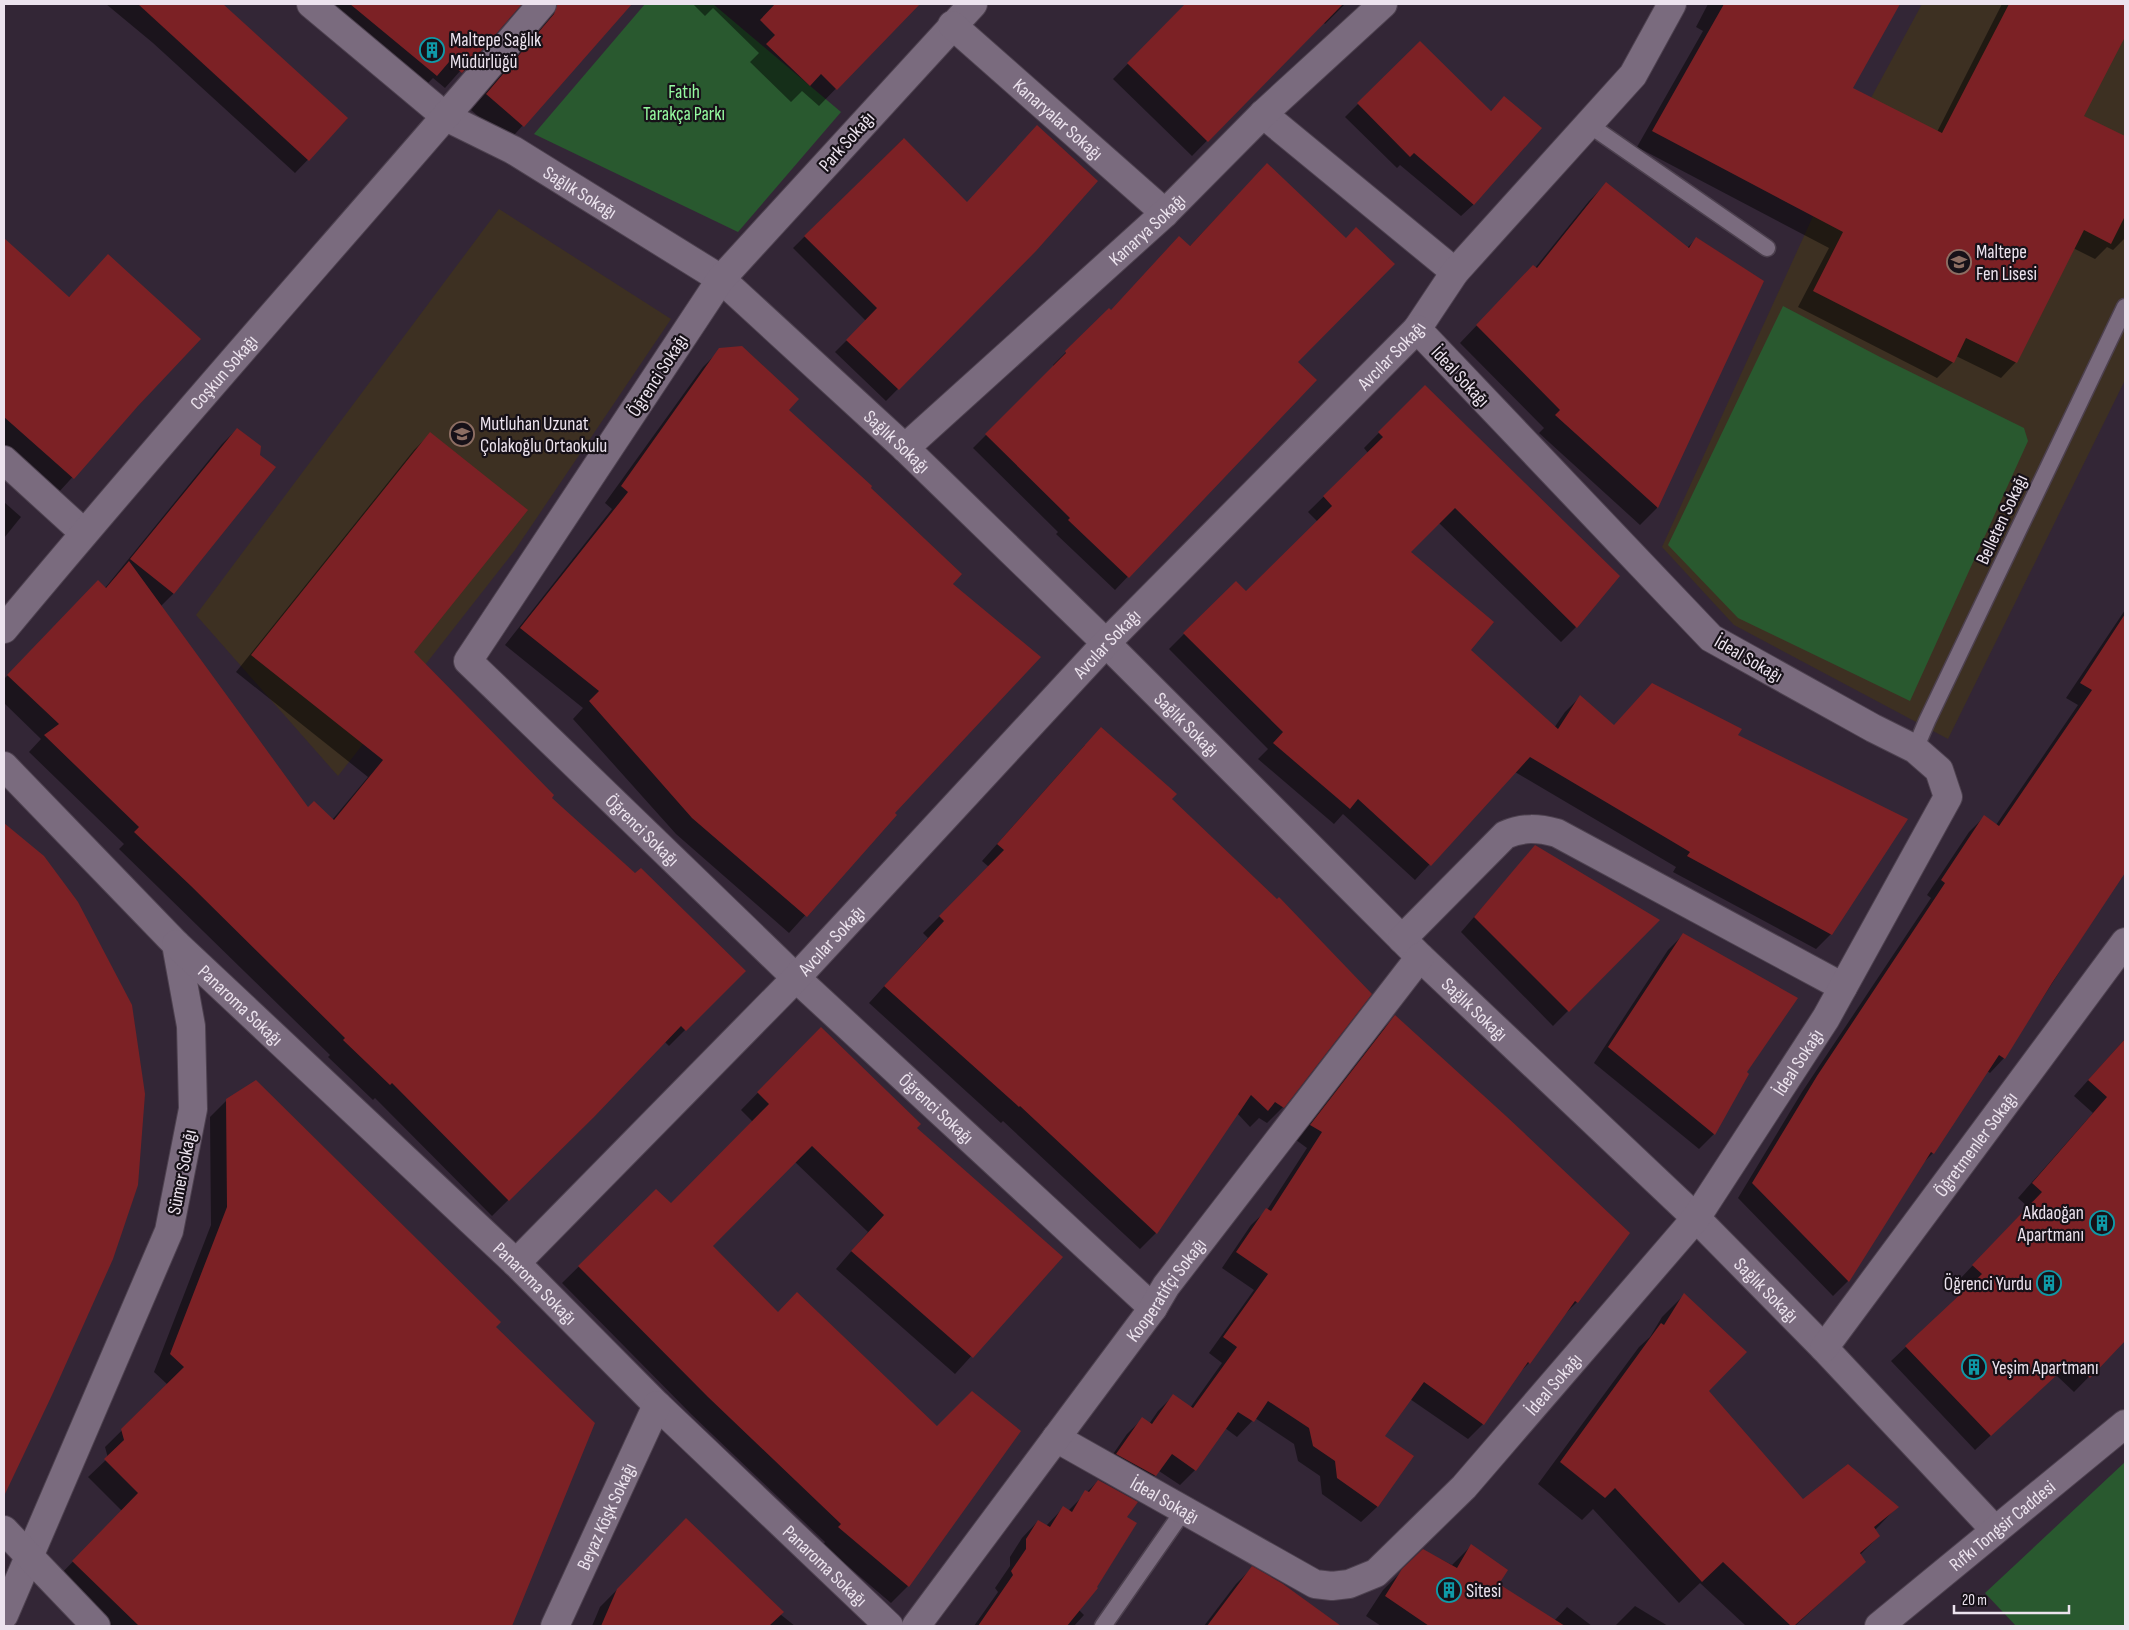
<svg xmlns="http://www.w3.org/2000/svg" width="2129" height="1630" font-family="'Sofia Sans Condensed',sans-serif">
  <rect width="100%" height="100%" fill="#332636"/>
  <!-- education -->
  <g fill="#3d3022">
    <path d="M1922,4H2125V380L1948,739L1734,625L1662,547L1846,144Z"/>
    <path d="M499,209L671,319L515,550L338,776L196,615Z"/>
  </g>
  <!-- green -->
  <g fill="#29592f">
    <path d="M645,4H713L841,112L738,232L534,134Z"/>
    <path d="M1783,306L1880,357L2024,428L2028,441L1910,701L1738,618L1668,545Z"/>
    <path d="M2125,1462V1626H2016L1985,1593Z"/>
  </g>
  <!-- shadow -->
  <g fill="#0007">
    <path d="M106,4H221L347,119L295,173L153,43Z"/>
    <path d="M316,4H630L508,142L471,110L538,31L542,24L528,4L518,6L445,88L433,78L420,91Z"/>
    <path d="M693,4H918L819,106L802,91L791,102L750,62L759,53L713,8L705,16Z"/>
    <path d="M1186,4H1345L1325,24L1323,22L1192,156L1113,79Z"/>
    <path d="M1708,4H1899L1851,89L1937,132L2002,4H2125V34L2083,116L2125,137V238L2113,250L2107,247L2095,259L2073,248L2016,362L2001,378L1956,356L1953,362L1937,378L1798,307L1829,248L1637,147L1703,31L1696,27Z"/>
    <path d="M1420,42L1490,112L1504,97L1474,204L1461,216L1400,165L1397,168L1345,117Z"/>
    <path d="M903,139L967,203L1035,250L886,401L835,352L866,321L793,248Z"/>
    <path d="M1254,178L1296,362L1316,380L1115,590L1056,534L1058,532L973,448L1054,367L1053,365L1066,352L1110,311L1189,247Z"/>
    <path d="M1606,184L1687,248L1697,238L1763,281L1657,508L1640,525L1539,433L1544,428L1460,343L1516,284L1535,268L1589,201Z"/>
    <path d="M14,250L68,298L94,271L199,339L58,493L4,445V260Z"/>
    <path d="M720,350L869,488L951,584L894,813L896,815L789,933L676,834L573,719L583,708L505,645L612,509L605,503L703,367Z"/>
    <path d="M1425,386L1576,627L1561,642L1439,523L1409,552L1469,650L1554,728L1565,712L1580,697L1614,726L1736,736L1831,934L1816,949L1673,872L1676,867L1515,772L1415,880L1343,814L1334,824L1258,759L1268,749L1169,649L1236,582L1246,592L1318,522L1308,512L1368,453L1364,448Z"/>
    <path d="M237,429L174,593L161,606L308,809L332,820L368,777L236,672L414,450L430,434L413,653L550,798L744,971L669,1046L664,1041L593,1116L492,1216L375,1098L373,1100L328,1057L330,1055L119,849L124,844L29,752L41,739L4,703V679L82,598L105,588L222,444Z"/>
    <path d="M4,502L21,517L4,538Z"/>
    <path d="M2125,610V863L2103,895L2107,898L2004,1058L1990,1073L1987,1071L1933,1153L1923,1163L1848,1281L1833,1296L1738,1198L1802,1092L1931,898L1927,895L1969,832L1984,817L1996,825L2078,705L2066,698Z"/>
    <path d="M1085,745L1171,799L1283,1107L1267,1123L1259,1118L1250,1127L1237,1113L1156,1233L1140,1249L1003,1121L1001,1123L869,1003L928,938L923,933L989,867L982,861Z"/>
    <path d="M4,824L43,857L10,1481L4,1487Z"/>
    <path d="M1535,847L1658,920L1553,1026L1461,932Z"/>
    <path d="M1683,935L1745,1072L1714,1134L1699,1149L1594,1063L1668,950Z"/>
    <path d="M1395,1017L1628,1233L1577,1302L1562,1317L1529,1363L1516,1376L1483,1424L1468,1439L1410,1399L1383,1436L1412,1457L1377,1507L1361,1522L1322,1494L1320,1476L1298,1461L1294,1444L1255,1418L1237,1437L1225,1428L1195,1470L1180,1485L1159,1471L1140,1491L1102,1470L1127,1434L1142,1419L1149,1424L1158,1411L1173,1396L1190,1408L1222,1363L1209,1353L1254,1290L1222,1268L1251,1225L1267,1210L1307,1148L1296,1140L1380,1032Z"/>
    <path d="M821,1028L915,1128L1061,1257L955,1374L836,1269L868,1232L795,1162L711,1246L778,1313L908,1586L891,1603L823,1545L825,1542L691,1414L562,1283L656,1191L671,1205L753,1122L741,1110Z"/>
    <path d="M2125,1039V1150L2119,1156L2125,1162V1340L2074,1392L2056,1375L1975,1450L1891,1361L1967,1289L1958,1281L2028,1207L2018,1198L2093,1113L2074,1096Z"/>
    <path d="M227,1100L494,1327L593,1423L510,1626H104L56,1579L122,1511L88,1477L108,1458L105,1447L168,1385L154,1372L211,1225L210,1117Z"/>
    <path d="M1684,1295L1707,1391L1803,1500L1897,1507L1875,1530L1879,1536L1860,1555L1864,1562L1795,1626H1746L1700,1583L1679,1603L1593,1509L1582,1520L1538,1484L1639,1347L1650,1337L1662,1317Z"/>
    <path d="M1098,1481L1125,1517L1079,1610L1084,1615L1074,1626H974L998,1592L995,1588L1010,1566V1557L1022,1538L1038,1521L1046,1526L1063,1508L1068,1511Z"/>
    <path d="M686,1520L780,1614L795,1626H592L600,1607Z"/>
    <path d="M1471,1546L1497,1585L1554,1621L1567,1607L1592,1626H1381L1366,1616L1383,1590L1423,1550L1452,1565Z"/>
    <path d="M1252,1568L1331,1626H1204L1236,1584Z"/>
    <path d="M1635,1606L1668,1626H1615Z"/>
  </g>
  <!-- building -->
  <g fill="#7c2125">
    <path d="M138,4H223L348,118L309,161Z"/>
    <path d="M350,4H522L462,73L449,62L437,76Z"/>
    <path d="M557,4H632L524,127L486,94L554,14Z"/>
    <path d="M775,4H920L837,90L821,74L810,86L766,44L775,35L760,20Z"/>
    <path d="M1185,4H1343L1208,142L1127,63Z"/>
    <path d="M1724,4H1900L1853,88L1942,133L2009,4H2125V37L2084,116L2125,136V216L2111,244L2084,230L2017,363L1966,338L1954,363L1813,291L1843,232L1652,131Z"/>
    <path d="M1420,41L1491,111L1504,96L1542,128L1474,205L1414,153L1410,157L1357,103Z"/>
    <path d="M1037,125L1098,181L1036,251L899,390L846,340L877,308L804,236L904,138L967,202Z"/>
    <path d="M1267,163L1346,238L1356,227L1395,264L1298,362L1317,380L1129,578L1068,520L1070,518L985,434L1066,353L1065,351L1109,308L1111,310L1179,236L1190,246Z"/>
    <path d="M1606,182L1689,248L1696,237L1764,281L1658,508L1555,415L1560,410L1476,325L1533,265L1537,268Z"/>
    <path d="M4,238L69,297L108,254L201,339L138,406L74,479L4,417Z"/>
    <path d="M742,346L799,399L789,410L872,486L871,488L962,574L953,584L1041,657L895,813L897,815L807,917L692,818L589,701L599,691L520,628L628,492L621,486L719,348Z"/>
    <path d="M1425,385L1620,576L1577,628L1455,508L1411,552L1494,622L1471,650L1558,729L1580,695L1614,725L1652,683L1742,729L1738,735L1908,819L1832,935L1687,856L1690,852L1530,757L1431,866L1358,799L1350,809L1273,743L1283,732L1183,633L1236,581L1246,591L1332,506L1323,496L1383,437L1378,432Z"/>
    <path d="M237,428L261,446L260,455L276,467L174,594L130,559Z"/>
    <path d="M430,432L528,510L414,652L554,795L552,798L635,873L641,868L746,971L686,1031L681,1026L594,1117L509,1201L392,1083L390,1085L343,1040L345,1038L191,886L134,832L139,827L44,735L59,724L7,675L98,580L106,588L129,561L308,807L314,801L334,820L383,760L251,655Z"/>
    <path d="M2125,614V873L2052,983L2005,1059L1999,1055L1934,1154L1931,1152L1849,1282L1752,1183L1817,1076L1945,883L1941,880L1984,815L1999,826L2092,690L2080,683Z"/>
    <path d="M1101,727L1177,794L1172,799L1277,899L1279,897L1372,994L1284,1108L1275,1102L1268,1111L1251,1095L1157,1234L1020,1106L1019,1107L884,986L944,921L939,916L1004,850L997,844Z"/>
    <path d="M4,823L44,856L78,902L132,1005L145,1094L138,1185L113,1259L52,1395L4,1496Z"/>
    <path d="M1535,845L1660,920L1569,1012L1474,917Z"/>
    <path d="M1683,933L1798,998L1747,1072L1749,1074L1715,1135L1608,1047Z"/>
    <path d="M1395,1015L1506,1116L1630,1233L1578,1303L1575,1301L1530,1364L1528,1362L1484,1425L1424,1382L1385,1436L1414,1456L1378,1507L1337,1478L1335,1461L1313,1446L1309,1428L1268,1401L1254,1422L1238,1412L1196,1471L1172,1454L1156,1476L1116,1454L1142,1417L1152,1424L1173,1394L1193,1408L1237,1347L1223,1337L1268,1274L1236,1252L1266,1208L1271,1211L1322,1132L1310,1125Z"/>
    <path d="M821,1027L921,1124L917,1128L1063,1257L973,1358L851,1251L884,1215L812,1146L713,1246L778,1312L797,1292L937,1426L972,1391L1021,1431L909,1587L838,1527L841,1524L708,1397L578,1266L656,1189L671,1203L769,1104L757,1092Z"/>
    <path d="M2125,1039V1341L2090,1378L2072,1361L1991,1436L1905,1346L1982,1274L1972,1265L2042,1192L2032,1183L2107,1097L2088,1080Z"/>
    <path d="M256,1080L501,1322L496,1327L595,1423L512,1626H139L72,1561L138,1493L104,1459L124,1440L121,1429L184,1367L170,1354L227,1207L226,1099Z"/>
    <path d="M1684,1293L1747,1352L1709,1391L1803,1499L1848,1464L1899,1507L1874,1527L1880,1536L1860,1553L1866,1562L1794,1626H1791L1723,1562L1702,1582L1615,1488L1605,1498L1560,1462L1661,1323L1664,1325Z"/>
    <path d="M1098,1480L1138,1502L1127,1517L1137,1523L1097,1587L1098,1588L1067,1626H978L1013,1575L1011,1571L1026,1549V1539L1038,1520L1050,1527L1063,1506L1072,1512L1085,1490L1089,1492Z"/>
    <path d="M686,1518L784,1612L769,1626H601L617,1589Z"/>
    <path d="M1471,1544L1508,1570L1499,1584L1565,1626H1429L1385,1596L1402,1569L1423,1549L1457,1568Z"/>
    <path d="M1252,1566L1283,1584L1341,1626H1207Z"/>
  </g>
  <g fill="none" stroke-linecap="round" stroke-linejoin="round">
    <defs>
      <g id="service">
        <path d="M1588,124L1767,248"/>
        <path d="M1915,749L1927,721L2125,307"/>
        <path d="M1103,1626L1184,1510"/>
      </g>
      <g id="minor">
        <path id="s1" d="M311,4L446,117L513,150L721,279L905,448L1106,643L1420,957L1696,1218L1824,1348L1995,1530"/>
        <path id="s2" d="M973,4L721,279L468,661L796,978L1153,1308"/>
        <path id="s3" d="M952,25L1165,213"/>
        <path d="M1263,114L1455,272"/>
        <path id="s4" d="M905,448L1165,213L1263,114L1383,4"/>
        <path d="M4,460L84,533"/>
        <path id="s5" d="M4,629C180,417 364,213 542,4"/>
        <path d="M4,766L176,944L191,1026L193,1109L169,1231L4,1615"/>
        <path d="M1402,939L1505,835C1523,827 1538,828 1557,833L1843,987"/>
        <path id="s6" d="M176,944L516,1263L657,1405L889,1626"/>
        <path id="s7" d="M516,1263L796,978L1106,643L1417,329L1455,272L1633,75L1672,4"/>
        <path id="s8" d="M1824,1348L2125,942"/>
        <path id="s9" d="M1056,1438L1315,1584L1332,1586L1349,1584L1376,1573L1464,1487L1696,1218L1826,1018L1948,797L1939,770L1915,749L1873,728L1711,638L1417,329"/>
        <path d="M4,1530L96,1626"/>
        <path id="s10" d="M555,1626L657,1405"/>
        <path id="s11" d="M916,1626L1153,1308L1166,1286L1420,957"/>
      </g>
      <g id="tertiary">
        <path id="s12" d="M1879,1626L2125,1424"/>
      </g>
    </defs>
    <!-- service casing -->
    <use href="#service" stroke="#4d414f" stroke-width="19"/>
    <!-- minor casing -->
    <use href="#minor" stroke="#4d414f" stroke-width="30"/>
    <!-- tertiary casing -->
    <use href="#tertiary" stroke="#4d414f" stroke-width="30"/>
    <!-- service -->
    <use href="#service" stroke="#7a6b7e" stroke-width="16"/>
    <!-- minor -->
    <use href="#minor" stroke="#7a6b7e" stroke-width="28"/>
    <!-- tertiary -->
    <use href="#tertiary" stroke="#7a6b7e" stroke-width="28"/>
  </g>
  <!-- icons -->
  <defs>
    <symbol id="building-ring" viewBox="-11 -11 22 22"><circle r="9.5" fill="#171118" stroke="#0f9aa8" stroke-width="1.5"/><path d="M-4-6H4V6H1V3H-1V6H-4ZM-2.5-4.3h1.7v1.8h-1.7ZM.8-4.3h1.7v1.8H.8ZM-2.5-1h1.7V.8h-1.7ZM.8-1h1.7V.8H.8Z" fill="#0f9aa8"/></symbol>
    <symbol id="school-ring" viewBox="-11 -11 22 22"><circle r="9.5" fill="#171118" stroke="#8d6e63" stroke-width="1.5"/><path d="M0-5L7-2L0 1L-7-2ZM-4 1L0 2.5L4 1V4Q0 6-4 4Z" fill="#8d6e63"/></symbol>
  </defs>
  <g fill-rule="evenodd">
    <use href="#building-ring" x="418" y="36" width="28" height="28"/>
    <use href="#school-ring" x="1945" y="248" width="28" height="28"/>
    <use href="#school-ring" x="448" y="420" width="28" height="28"/>
    <use href="#building-ring" x="2088" y="1209" width="28" height="28"/>
    <use href="#building-ring" x="2035" y="1269" width="28" height="28"/>
    <use href="#building-ring" x="1960" y="1353" width="28" height="28"/>
    <use href="#building-ring" x="1435" y="1576" width="28" height="28"/>
  </g>
  <g text-anchor="middle" stroke-width="4.5" stroke-linejoin="round" paint-order="stroke">
    <!-- poi labels -->
    <g font-size="19" fill="#ece3ee" stroke="#171118" text-anchor="start">
      <text x="450" y="46">Maltepe Sağlık<tspan x="450" dy="22">Müdürlüğü</tspan></text>
      <text x="1976" y="258">Maltepe<tspan x="1976" dy="22">Fen Lisesi</tspan></text>
      <text x="480" y="430">Mutluhan Uzunat<tspan x="480" dy="22">Çolakoğlu Ortaokulu</tspan></text>
      <text x="2084" y="1219" text-anchor="end">Akdaoğan<tspan x="2084" dy="22">Apartmanı</tspan></text>
      <text x="2032" y="1290" text-anchor="end">Öğrenci Yurdu</text>
      <text x="1992" y="1374">Yeşim Apartmanı</text>
      <text x="1466" y="1597">Sitesi</text>
    </g>
    <!-- park labels -->
    <g font-size="19" fill="#95faa0" stroke="#171118">
      <text x="684" y="98">Fatıh<tspan x="684" dy="22">Tarakça Parkı</tspan></text>
    </g>
    <!-- street labels -->
    <g font-size="19" fill="#ece3ee" stroke="#171118">
      <text dy="7" stroke="none"><textPath href="#s3" startOffset="142">Kanaryalar Sokağı</textPath></text>
      <text transform="translate(846 141) rotate(-48)" y="7">Park Sokağı</text>
      <text dy="7" stroke="none"><textPath href="#s1" startOffset="330">Sağlık Sokağı</textPath></text>
      <text dy="7" stroke="none"><textPath href="#s4" startOffset="326">Kanarya Sokağı</textPath></text>
      <text dy="7" stroke="none"><textPath href="#s7" startOffset="1261">Avcılar Sokağı</textPath></text>
      <text dy="7" stroke="none"><textPath href="#s5" startOffset="338">Coşkun Sokağı</textPath></text>
      <text transform="translate(657 375) rotate(-57)" y="7">Öğrenci Sokağı</text>
      <text transform="translate(1461 376) rotate(47)" y="7">İdeal Sokağı</text>
      <text dy="7" stroke="none"><textPath href="#s1" startOffset="735">Sağlık Sokağı</textPath></text>
      <text transform="translate(2001 519) rotate(-65)" y="7">Belleten Sokağı</text>
      <text dy="7" stroke="none"><textPath href="#s7" startOffset="856">Avcılar Sokağı</textPath></text>
      <text transform="translate(1749 658) rotate(30)" y="7">İdeal Sokağı</text>
      <text dy="7" stroke="none"><textPath href="#s1" startOffset="1140">Sağlık Sokağı</textPath></text>
      <text dy="7" stroke="none"><textPath href="#s2" startOffset="1074">Öğrenci Sokağı</textPath></text>
      <text dy="7" stroke="none"><textPath href="#s7" startOffset="451">Avcılar Sokağı</textPath></text>
      <text dy="7" stroke="none"><textPath href="#s6" startOffset="89">Panaroma Sokağı</textPath></text>
      <text dy="7" stroke="none"><textPath href="#s1" startOffset="1545">Sağlık Sokağı</textPath></text>
      <text dy="7" stroke="none"><textPath href="#s9" startOffset="1025">İdeal Sokağı</textPath></text>
      <text dy="7" stroke="none"><textPath href="#s2" startOffset="1479">Öğrenci Sokağı</textPath></text>
      <text dy="7" stroke="none"><textPath href="#s8" startOffset="254">Öğretmenler Sokağı</textPath></text>
      <text transform="translate(181 1172) rotate(-79)" y="7">Sümer Sokağı</text>
      <text dy="7" stroke="none"><textPath href="#s6" startOffset="494">Panaroma Sokağı</textPath></text>
      <text dy="7" stroke="none"><textPath href="#s11" startOffset="419">Kooperatifçi Sokağı</textPath></text>
      <text dy="7" stroke="none"><textPath href="#s1" startOffset="1950">Sağlık Sokağı</textPath></text>
      <text dy="7" stroke="none"><textPath href="#s9" startOffset="620">İdeal Sokağı</textPath></text>
      <text dy="7" stroke="none"><textPath href="#s9" startOffset="125">İdeal Sokağı</textPath></text>
      <text dy="7" stroke="none"><textPath href="#s10" startOffset="121">Beyaz Köşk Sokağı</textPath></text>
      <text dy="7" stroke="none"><textPath href="#s12" startOffset="159">Rıfkı Tongsir Caddesi</textPath></text>
      <text dy="7" stroke="none"><textPath href="#s6" startOffset="899">Panaroma Sokağı</textPath></text>
    </g>
  </g>
  <!-- border -->
  <rect width="2129" height="1630" fill="none" stroke="#ece3ee" stroke-width="10"/>
  <!-- scale -->
  <path d="M1954 1605v8h115v-8" fill="none" stroke="#ece3ee" stroke-width="2.5"/>
  <text x="1962" y="1605" font-size="15" fill="#ece3ee" stroke="#171118" stroke-width="4" paint-order="stroke">20 m</text>
</svg>
